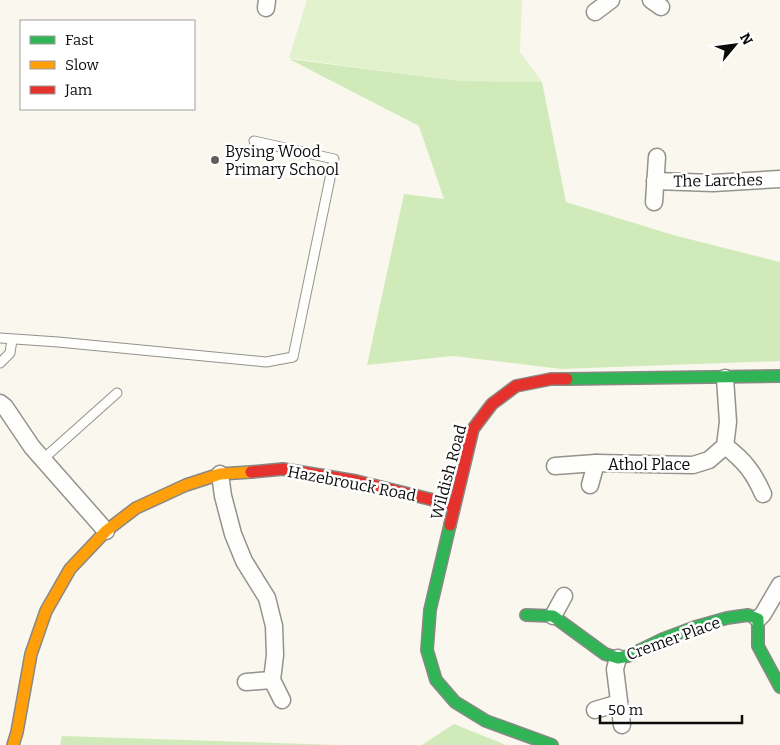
<svg xmlns="http://www.w3.org/2000/svg" width="780" height="745" font-family="Bitter,serif">
  <rect width="100%" height="100%" fill="#faf8ee"/>
  <!-- green -->
  <path fill="#e1f2cc" d="M307,0H522L520,52L542,82L460,81L289,58Z"/>
  <!-- forest -->
  <g fill="#d0eab9">
    <path d="M289,59L460,81L542,82L566,202L673,235L780,262V361L561,369L453,356L367,365L404,194L444,199L419,126Z"/>
    <path d="M454,724L506,745H422Z"/>
    <path d="M62,736L338,745H60Z"/>
  </g>
  <g fill="none" stroke-linecap="round" stroke-linejoin="round">
    <defs>
      <g id="lane">
        <path d="M0,338L58,342L266,362L293,357L334,159L254,141"/>
        <path d="M0,363L10,353L12,340"/>
        <path d="M42,460L117,393"/>
      </g>
      <g id="street">
        <path d="M651,0L661,7"/>
        <path d="M266,8L267,0"/>
        <path d="M595,12L611,0"/>
        <path d="M655,181L713,183L780,179"/>
        <path d="M654,202L657,157"/>
        <path d="M0,403L5,407L32,447L106,531"/>
        <path d="M725,446C744,460 754,473 763,494"/>
        <path d="M555,466L596,463L693,465L709,460L725,446L728,422L725,378"/>
        <path d="M220,474L223,496L233,534L244,561L267,598L274,626L275,655L272,680L282,700"/>
        <path d="M590,485L596,463"/>
        <path d="M553,616L564,596"/>
        <path d="M758,619L763,614L780,585"/>
        <path d="M618,658L615,669L622,725"/>
        <path d="M246,682L272,680"/>
        <path d="M595,710L619,703"/>
      </g>
      <g id="fast">
        <path d="M567,379L780,376"/>
        <path d="M450,525L430,610L427,650L436,680L455,702L486,721L552,745"/>
        <path d="M526,615L553,616L605,654L618,658L628,656L663,639L695,627L727,618L748,615L758,619V646L780,687"/>
      </g>
      <path id="slow" d="M13,745L17,732L31,654L46,611L70,569L106,531L136,508L186,485L220,474L251,472"/>
      <g id="jam">
        <path d="M251,472L283,469L356,481L454,505"/>
        <path d="M450,525L473,429L492,404L516,386L551,379H567"/>
      </g>
    </defs>
    <!-- lane casing -->
    <use href="#lane" stroke="#93928d" stroke-width="11"/>
    <!-- street casing -->
    <use href="#street" stroke="#93928d" stroke-width="19"/>
    <!-- fast casing -->
    <use href="#fast" stroke="#898884" stroke-width="14"/>
    <!-- slow casing -->
    <use href="#slow" stroke="#898884" stroke-width="14"/>
    <!-- jam casing -->
    <use href="#jam" stroke="#898884" stroke-width="14"/>
    <!-- lane -->
    <use href="#lane" stroke="#fefefc" stroke-width="9"/>
    <!-- street -->
    <use href="#street" stroke="#fefefc" stroke-width="16"/>
    <!-- fast -->
    <use href="#fast" stroke="#30b455" stroke-width="11"/>
    <!-- slow -->
    <use href="#slow" stroke="#ff9f0a" stroke-width="11"/>
    <!-- jam -->
    <use href="#jam" stroke="#e5322d" stroke-width="11"/>
  </g>
  <!-- markers -->
  <circle fill="#5f5e5a" stroke="#fff" stroke-width="2" cx="215" cy="160" r="5"/>
  <g text-anchor="middle" stroke-width="5" stroke-linejoin="round" paint-order="stroke">
    <!-- poi labels -->
    <g font-size="16" fill="#0b0b0b" stroke="#fff" text-anchor="start">
      <text x="225" y="157">Bysing Wood<tspan x="225" dy="18">Primary School</tspan></text>
    </g>
    <!-- street labels -->
    <g font-size="16" fill="#0b0b0b" stroke="#fff">
      <text transform="translate(718 180) rotate(-1)" y="6">The Larches</text>
      <text x="649" y="470">Athol Place</text>
      <text transform="translate(448 472) rotate(-75)" y="6">Wildish Road</text>
      <text transform="translate(352 483) rotate(11)" y="6">Hazebrouck Road</text>
      <text transform="translate(673 638) rotate(-20)" y="6">Cremer Place</text>
    </g>
  </g>
  <!-- legend -->
  <rect x="20" y="20" width="175" height="90" fill="#ffffff" stroke="#9d9d9d"/>
  <rect x="30" y="36" width="25" height="8" fill="#30b455" stroke="#9d9d9d"/>
  <text x="65" y="45" font-size="15" fill="#0b0b0b">Fast</text>
  <rect x="30" y="61" width="25" height="8" fill="#ff9f0a" stroke="#9d9d9d"/>
  <text x="65" y="70" font-size="15" fill="#0b0b0b">Slow</text>
  <rect x="30" y="86" width="25" height="8" fill="#e5322d" stroke="#9d9d9d"/>
  <text x="65" y="95" font-size="15" fill="#0b0b0b">Jam</text>
  <!-- north arrow -->
  <g transform="translate(735 45) rotate(61)" stroke="#ffffff" stroke-width="4" paint-order="stroke">
  <path d="M0-4L9 19L0 12L-9 19Z" fill="#0b0b0b"/>
  <text y="-8" font-size="14" font-weight="bold" text-anchor="middle" fill="#0b0b0b">N</text>
  </g>
  <!-- scale -->
  <path d="M600 715v8h142v-8" fill="none" stroke="#0b0b0b" stroke-width="2.5"/>
  <text x="608" y="715" font-size="15" fill="#0b0b0b" stroke="#ffffff" stroke-width="4" paint-order="stroke">50 m</text>
</svg>
